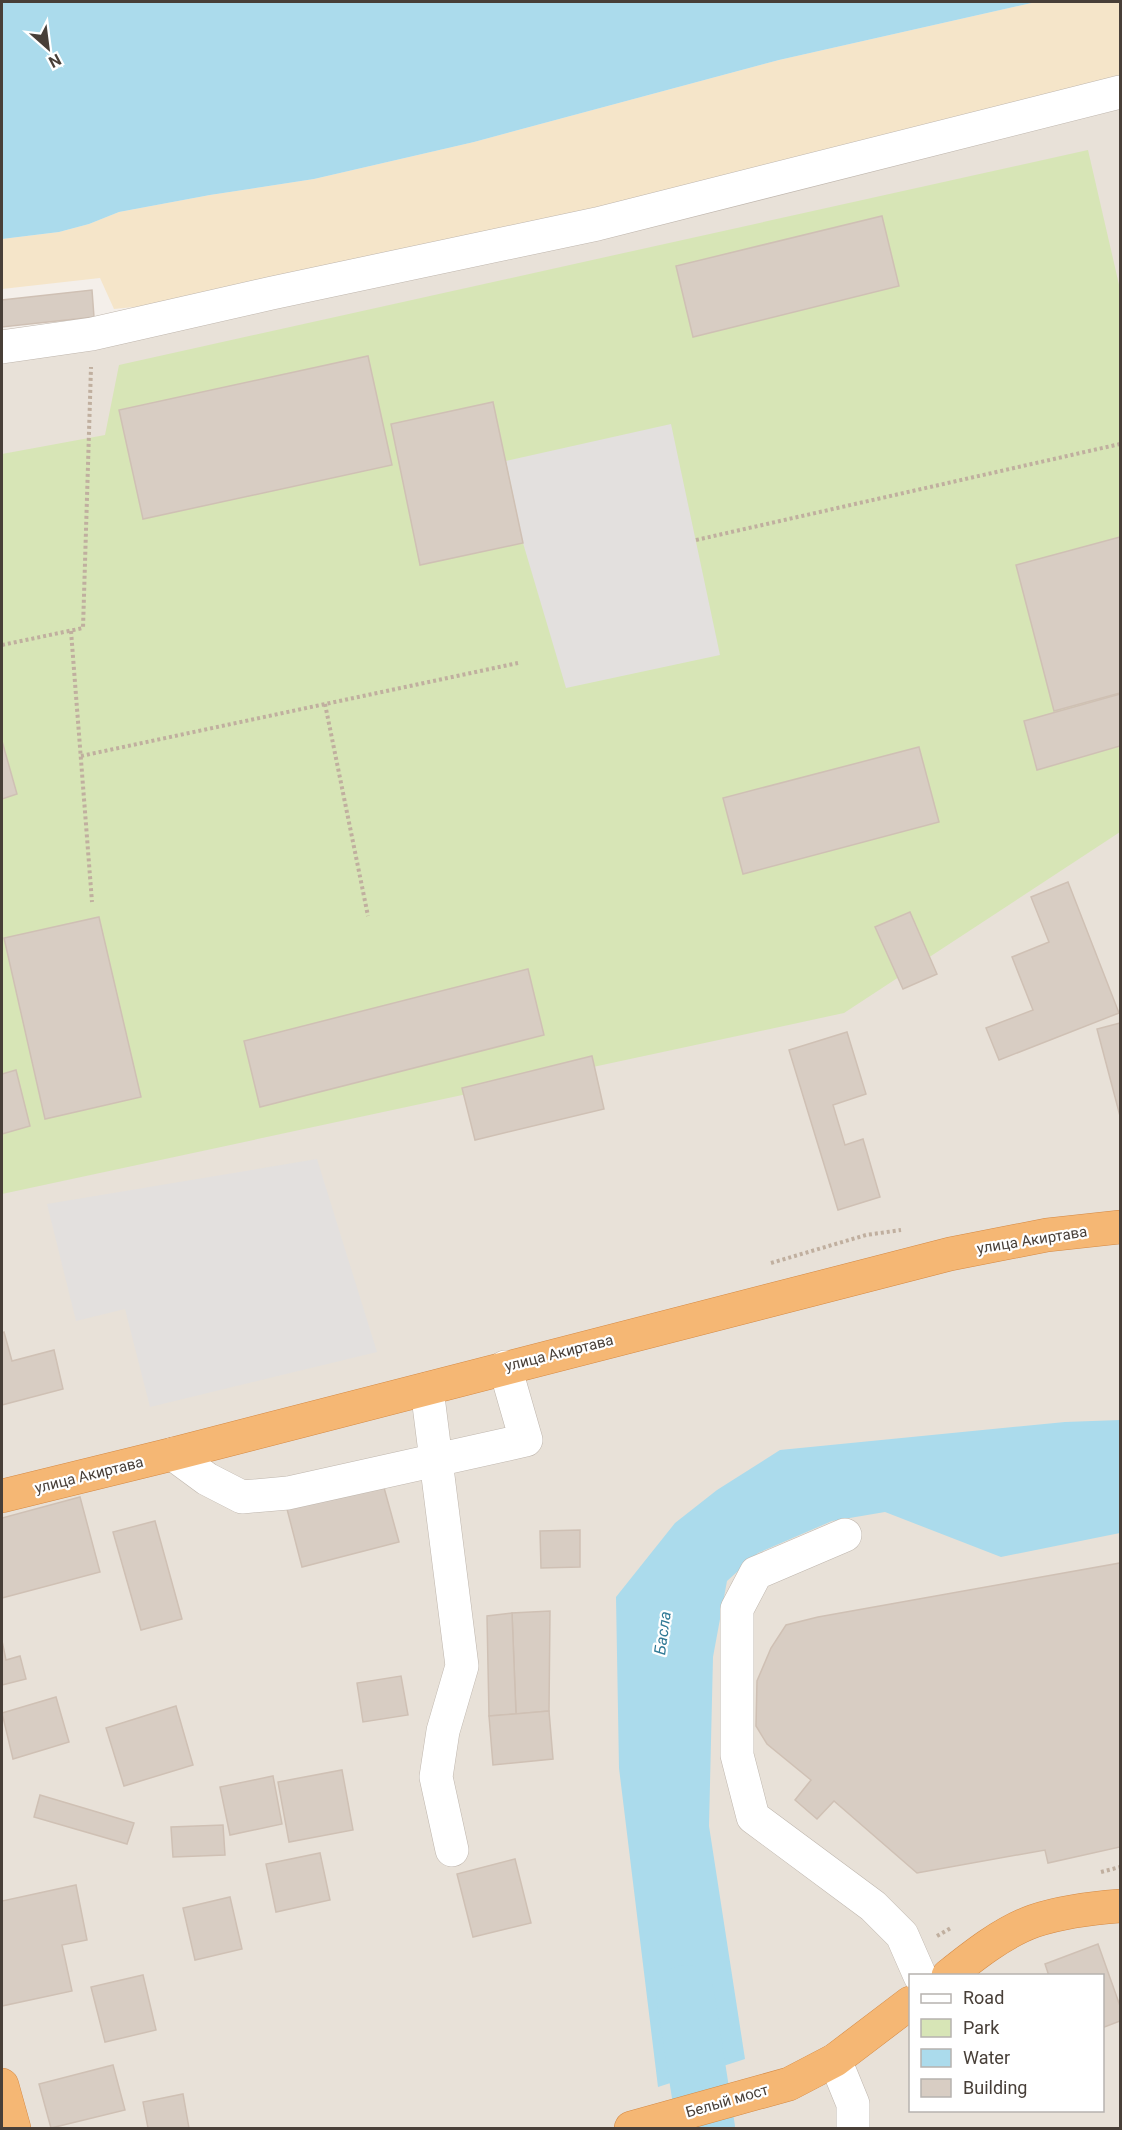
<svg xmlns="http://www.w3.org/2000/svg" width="1122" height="2130" font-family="Roboto,sans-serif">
  <rect width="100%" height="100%" fill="#f4efea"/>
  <!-- residential -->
  <path fill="#e8e1d8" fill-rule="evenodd" d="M1120,78V2128H2V355ZM910,1976H1102V2110H910Z"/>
  <!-- green -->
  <path fill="#d7e5b6" d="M1088,150L1120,289V832L844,1013L2,1194V454L105,435L119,365Z"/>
  <!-- sand -->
  <path fill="#f5e5c9" d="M1036,2H1120V78L272,293L114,309L100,278L2,289V239L59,232L89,224L119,212L210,195L314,179L474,142L779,60Z"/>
  <!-- parking -->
  <g fill="#e3e0de">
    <path d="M671,424L720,655L566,688L523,543L506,461Z"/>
    <path d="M317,1159L377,1352L150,1407L125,1309L76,1321L47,1204Z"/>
  </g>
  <!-- water -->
  <g fill="#abdbec">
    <path d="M2,2H1036L779,60L474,142L314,179L210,195L119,212L89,224L59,232L2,239Z"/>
    <path d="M1120,1420V1533L1001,1557L885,1512L832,1521L758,1553L727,1581L713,1657L709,1826L745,2059L658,2087L619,1768L616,1597L675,1523L717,1490L780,1450L1065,1422Z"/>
  </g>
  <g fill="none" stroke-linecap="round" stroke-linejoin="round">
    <!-- river -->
    <path stroke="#abdbec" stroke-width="58" d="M685,1994L706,2128"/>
  </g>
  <!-- building -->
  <g fill="#d8cdc3" stroke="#cfc0b4" stroke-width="1.5">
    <path d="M882,216L899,286L693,337L676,266Z"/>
    <path d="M92,290L94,317L2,327V300Z"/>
    <path d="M368,356L392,465L143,519L119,410Z"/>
    <path d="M493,402L523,543L420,565L391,424Z"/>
    <path d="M1120,537V693L1054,711L1016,565Z"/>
    <path d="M1120,694V746L1037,770L1024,721Z"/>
    <path d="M2,741L17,794L2,799Z"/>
    <path d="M919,747L939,822L743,874L723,798Z"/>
    <path d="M1068,882L1119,1013L999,1060L986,1028L1033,1010L1012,957L1049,942L1031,897Z"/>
    <path d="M910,912L937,974L903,989L875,927Z"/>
    <path d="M99,917L141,1097L45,1119L4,938Z"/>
    <path d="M528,969L544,1035L260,1107L244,1041Z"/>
    <path d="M1120,1023V1116L1097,1029Z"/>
    <path d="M847,1032L866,1094L833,1105L845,1145L863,1139L880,1197L838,1210L789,1050Z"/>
    <path d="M592,1056L604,1109L475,1140L462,1088Z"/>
    <path d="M16,1070L30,1126L2,1134V1074Z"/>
    <path d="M4,1332L12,1361L54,1350L63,1389L2,1405V1333Z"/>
    <path d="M383,1484L399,1542L302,1567L287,1509Z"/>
    <path d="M80,1497L100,1572L2,1598V1518Z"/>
    <path d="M155,1521L182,1619L141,1630L113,1532Z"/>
    <path d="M580,1530V1567L541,1568L540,1531Z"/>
    <path d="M1120,1563V1847L1048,1863L1045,1850L917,1873L834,1801L817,1819L795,1800L811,1780L767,1744L756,1726L757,1681L771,1648L786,1625L818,1617Z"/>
    <path d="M550,1611L549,1711L516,1714L512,1613Z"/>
    <path d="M512,1613L516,1714L489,1716L487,1616Z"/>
    <path d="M2,1641L6,1660L20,1656L26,1679L2,1685Z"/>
    <path d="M401,1676L408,1715L363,1722L357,1683Z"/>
    <path d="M56,1697L69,1742L13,1759L2,1713Z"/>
    <path d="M176,1706L193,1765L124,1786L106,1728Z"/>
    <path d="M549,1711L553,1759L493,1765L489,1716Z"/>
    <path d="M342,1770L353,1830L289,1842L278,1782Z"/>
    <path d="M273,1776L282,1824L230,1835L220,1787Z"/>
    <path d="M40,1795L134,1823L127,1844L34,1817Z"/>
    <path d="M223,1825L225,1855L173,1857L171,1827Z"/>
    <path d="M320,1853L330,1900L276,1912L266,1864Z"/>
    <path d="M515,1859L531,1923L473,1937L457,1874Z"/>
    <path d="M76,1885L87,1940L62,1945L72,1991L2,2006V1901Z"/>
    <path d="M230,1897L242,1949L195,1960L183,1908Z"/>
    <path d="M1098,1944L1120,2006V2021L1102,2028V1976H1049L1045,1964Z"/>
    <path d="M143,1975L156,2030L105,2042L91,1987Z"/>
    <path d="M113,2065L125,2110L51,2128L39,2084Z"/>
    <path d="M183,2094L189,2128H148L143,2102Z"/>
  </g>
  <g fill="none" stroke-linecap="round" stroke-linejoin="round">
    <defs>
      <g id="minor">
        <path d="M2,347L92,334L272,293L597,224L1120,92"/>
        <path d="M427,1389L462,1666L443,1731L436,1777L452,1850"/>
        <path d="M173,1454L207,1479L242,1497L288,1493L526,1440L505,1367"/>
        <path d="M845,1535L756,1573L737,1609V1755L753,1817L873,1906L902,1935L920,1976"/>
        <path d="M835,2060L853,2104V2128"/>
      </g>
      <g id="highway">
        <path d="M2,1496L173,1454L950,1254L1047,1235L1120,1227"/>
        <path d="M948,1976C973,1956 1003,1932 1034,1921C1061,1912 1092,1908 1120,1906"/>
        <path d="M2,2085L14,2128"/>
        <path d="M631,2128L789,2084L835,2060L910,2003"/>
      </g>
    </defs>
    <!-- minor casing -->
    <use href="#minor" stroke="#bfb6ad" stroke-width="34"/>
    <!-- highway casing -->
    <use href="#highway" stroke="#d48944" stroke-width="34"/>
    <!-- path -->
    <g stroke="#c0af9f" stroke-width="4" stroke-dasharray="3 3" stroke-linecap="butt">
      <path d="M696,540L1120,444"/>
      <path d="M71,631L92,902"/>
      <path d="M2,645L83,628L91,367"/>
      <path d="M325,704L368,916"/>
      <path d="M81,756L518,663"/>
      <path d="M771,1263L866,1235L901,1230"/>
      <path d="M1101,1872L1120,1867"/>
      <path d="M937,1936L951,1928"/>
    </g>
    <!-- minor -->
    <use href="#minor" stroke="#fff" stroke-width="33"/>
    <!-- highway -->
    <use href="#highway" stroke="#f5b774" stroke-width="33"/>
  </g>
  <g text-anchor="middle" stroke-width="4.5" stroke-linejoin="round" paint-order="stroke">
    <!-- street labels -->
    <g font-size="15" fill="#483f38" stroke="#fff">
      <text transform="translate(1032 1240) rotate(-9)" y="5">улица Акиртава</text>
      <text transform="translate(559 1353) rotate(-14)" y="5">улица Акиртава</text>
      <text transform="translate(89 1475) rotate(-14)" y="5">улица Акиртава</text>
      <text transform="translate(727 2101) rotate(-16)" y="5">Белый мост</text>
    </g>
    <!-- water labels -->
    <g font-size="16" font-style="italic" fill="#317a96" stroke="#fff">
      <text transform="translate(662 1633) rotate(-82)" y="6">Басла</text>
    </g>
  </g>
  <!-- border -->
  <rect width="1122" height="2130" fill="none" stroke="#483f38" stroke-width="6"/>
  <!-- legend -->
  <rect x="909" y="1974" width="195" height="138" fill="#ffffff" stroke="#b6b2af" stroke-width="1.5"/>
  <rect x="921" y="1994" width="30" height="9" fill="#ffffff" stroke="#b6b2af" stroke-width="1.5"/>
  <text x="963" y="2004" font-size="18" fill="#483f38">Road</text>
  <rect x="921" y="2019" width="30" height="18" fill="#d7e5b6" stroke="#b6b2af" stroke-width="1.5"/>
  <text x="963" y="2034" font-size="18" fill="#483f38">Park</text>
  <rect x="921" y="2049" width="30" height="18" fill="#abdbec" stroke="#b6b2af" stroke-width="1.5"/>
  <text x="963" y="2064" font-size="18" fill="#483f38">Water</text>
  <rect x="921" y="2079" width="30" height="18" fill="#d8cdc3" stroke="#b6b2af" stroke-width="1.5"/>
  <text x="963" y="2094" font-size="18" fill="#483f38">Building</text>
  <!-- north arrow -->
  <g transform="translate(48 48) rotate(152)" stroke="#ffffff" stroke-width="4.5" paint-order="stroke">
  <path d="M0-4.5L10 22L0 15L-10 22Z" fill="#483f38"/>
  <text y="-9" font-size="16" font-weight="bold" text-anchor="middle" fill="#483f38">N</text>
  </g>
</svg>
